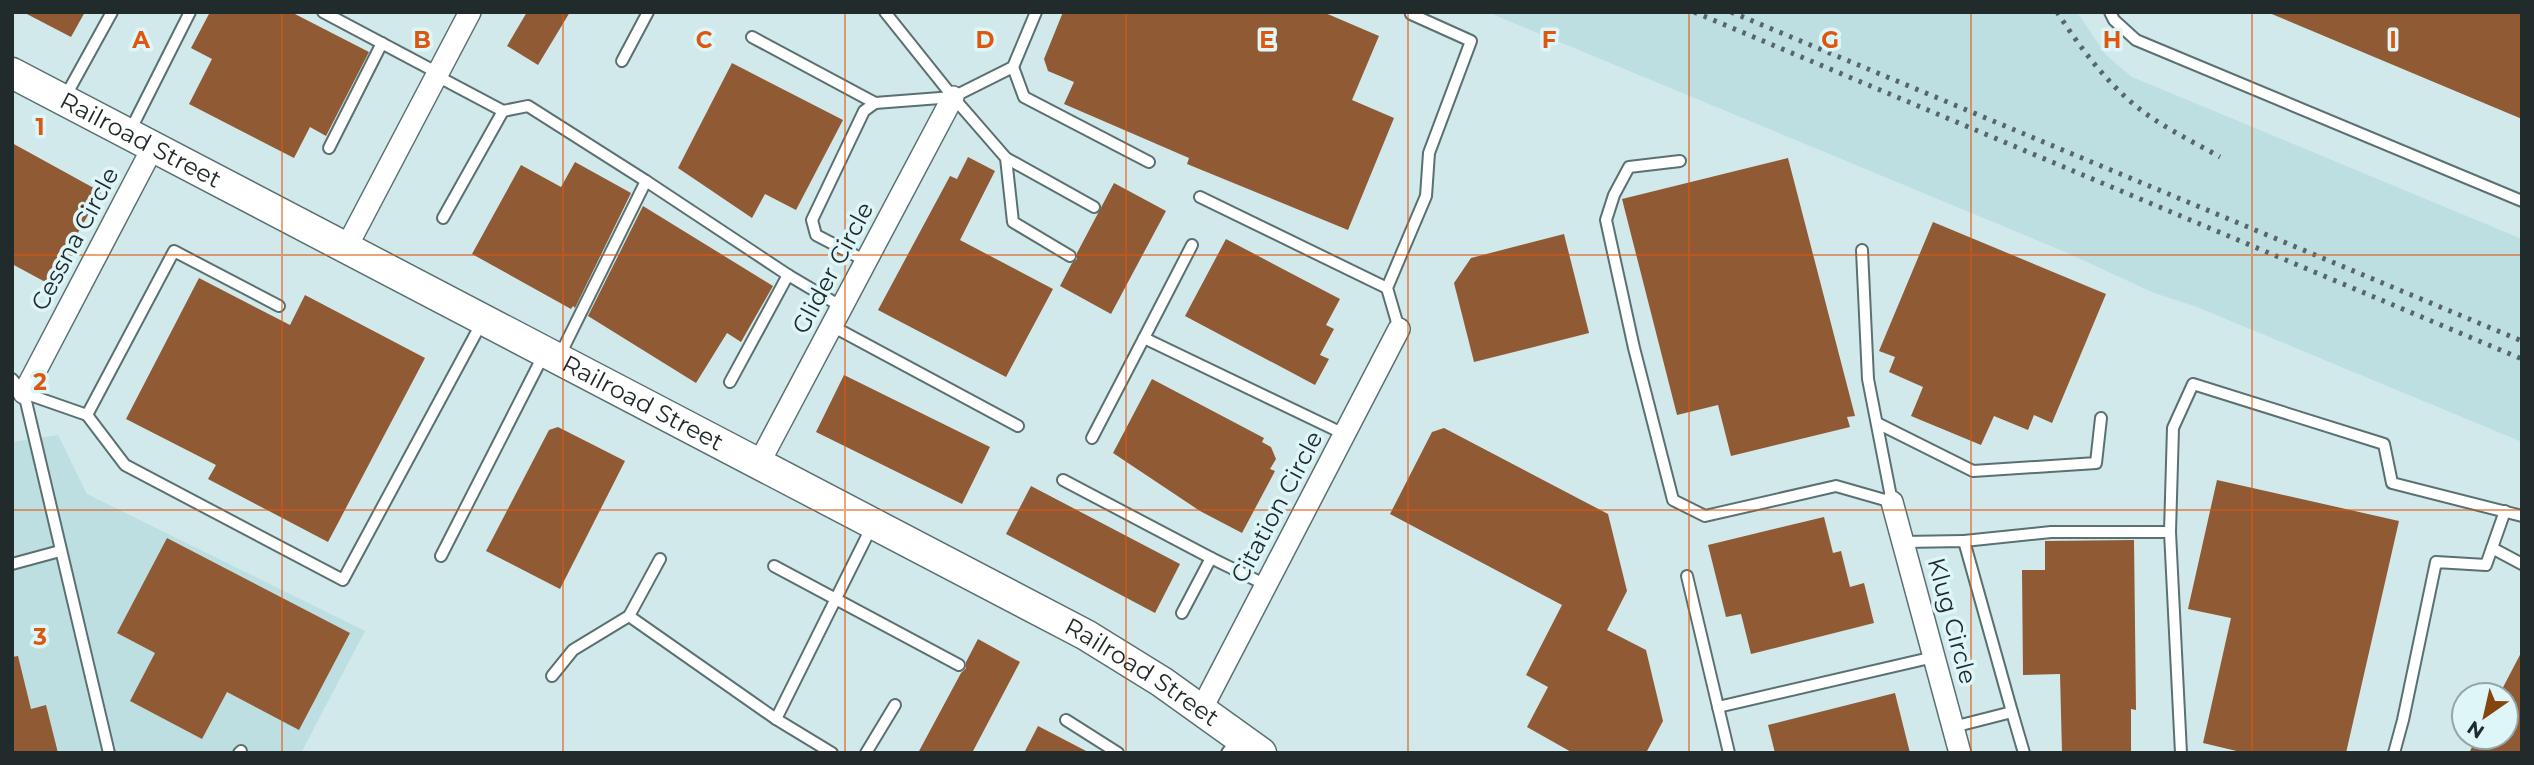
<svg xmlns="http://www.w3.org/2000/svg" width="2534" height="765" font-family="Montserrat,sans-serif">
  <rect width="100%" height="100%" fill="#d1e9eb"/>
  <!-- built -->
  <g fill="#bedfe2">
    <path d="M1487,12H2077L2106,55L2132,77L2522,239V442L2197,307L2154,293L2063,251Z"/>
    <path d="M58,435L87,494L365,631L301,753H12V442Z"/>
  </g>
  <!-- building -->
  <g fill="#905a34">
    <path d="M23,12H85L71,37Z"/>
    <path d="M210,12H291L369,52L326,136L310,127L294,158L189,104L212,59L191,48Z"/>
    <path d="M527,12H570L538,65L507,46Z"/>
    <path d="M1063,12H1323L1379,36L1352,100L1394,118L1348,230L1187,164L1189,158L1064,104L1074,82L1048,71L1044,59Z"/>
    <path d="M2267,12H2522V119Z"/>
    <path d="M732,63L843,120L796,210L765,194L752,218L678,168Z"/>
    <path d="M12,143L101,192L49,284L12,264Z"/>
    <path d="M968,157L995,171L960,240L1053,289L1006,377L878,310L950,176L957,179Z"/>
    <path d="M1788,158L1855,416L1847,417L1850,427L1731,456L1718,405L1677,415L1622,199Z"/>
    <path d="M575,162L631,193L575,308L573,306L571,309L472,254L521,165L561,187Z"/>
    <path d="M1114,183L1166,211L1111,314L1060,286L1072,263L1077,259V253Z"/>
    <path d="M643,206L773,286L741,342L727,333L696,383L588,316Z"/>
    <path d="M1933,222L2106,294L2052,423L2034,415L2028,430L1994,416L1981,445L1911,416L1923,387L1889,372L1895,357L1879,351Z"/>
    <path d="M1564,234L1589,333L1474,362L1454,283L1471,258Z"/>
    <path d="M1226,239L1340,299L1326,325L1334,329L1320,355L1329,359L1315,385L1185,316Z"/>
    <path d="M199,278L290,325L305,295L425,358L328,542L208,479L216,465L126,419Z"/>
    <path d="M844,375L990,447L962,504L816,432Z"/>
    <path d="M1152,379L1264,438L1262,442L1271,447L1276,459L1270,469L1275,471L1242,533L1200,511L1113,453Z"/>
    <path d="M558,427L625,461L560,589L486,551L549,430Z"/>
    <path d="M1444,428L1608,514L1627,591L1607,630L1646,650L1663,721L1646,753H1573L1527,727L1548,687L1526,675L1562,605L1390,514L1432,432Z"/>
    <path d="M2217,480L2399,521L2346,753H2245L2203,743L2231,618L2188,609Z"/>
    <path d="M1031,486L1180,564L1155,613L1006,534Z"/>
    <path d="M1824,517L1833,553L1841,551L1850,587L1864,583L1874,623L1751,654L1741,614L1726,617L1708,545Z"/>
    <path d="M167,538L350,633L299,730L227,692L202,739L130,701L155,653L117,633Z"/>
    <path d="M2134,540L2136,710L2131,709V753H2062L2060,674L2023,675L2022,570H2045V541Z"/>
    <path d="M978,639L1020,662L972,753H918L961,673L966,668V662Z"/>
    <path d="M2522,651V753H2469L2477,737H2506V695H2499Z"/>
    <path d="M18,656L31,709L46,705L58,753H12V657Z"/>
    <path d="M1895,693L1910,753H1775L1768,725Z"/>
    <path d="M1038,726L1090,753H1024Z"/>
  </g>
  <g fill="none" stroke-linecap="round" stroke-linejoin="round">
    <defs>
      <g id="service">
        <path d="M323,12L438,73"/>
        <path d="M885,12L953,97L1006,158L1013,222L1070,256"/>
        <path d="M2110,12L2114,20L2136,40L2522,201"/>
        <path d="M752,37L875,103"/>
        <path d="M622,61L648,12"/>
        <path d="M1013,67L1024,97L1149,162"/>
        <path d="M437,76L503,111L443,218"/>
        <path d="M64,99L112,12"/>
        <path d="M503,111L528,106L646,181L559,357"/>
        <path d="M130,131L190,12"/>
        <path d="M329,148L382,43"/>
        <path d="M1006,158L1094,207"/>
        <path d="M1680,161L1629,167L1614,195L1606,220L1634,348L1673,500L1705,516L1836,486L1892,502L1868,379L1862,250"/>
        <path d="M646,181L788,275L842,307"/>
        <path d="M1200,197L1387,288"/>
        <path d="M1192,245L1144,338L1344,434"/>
        <path d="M866,261L816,235L812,220L864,111L875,103L953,97L1013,67L1036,12"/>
        <path d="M832,326L1018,426"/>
        <path d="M1399,329L1387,288L1426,196L1429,153L1471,41L1411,14"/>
        <path d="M12,379L24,393L87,415L125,465L343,580L482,322"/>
        <path d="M730,382L788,275"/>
        <path d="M24,393L109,753"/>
        <path d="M87,415L174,251L279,306"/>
        <path d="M1877,423L1973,471L2096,463L2101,418"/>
        <path d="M1092,438L1144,338"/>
        <path d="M1063,480L1211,558"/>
        <path d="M2170,532L2173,428L2193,384L2384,444L2392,483L2522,516"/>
        <path d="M1964,541L2051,532H2170L2181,753"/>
        <path d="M1903,542L1964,541L2012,712L1953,727"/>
        <path d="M2492,548L2522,564"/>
        <path d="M441,556L544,354"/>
        <path d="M660,559L629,616L776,719L832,753"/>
        <path d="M12,564L60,551"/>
        <path d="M774,566L959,665"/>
        <path d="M1687,576L1729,753"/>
        <path d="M1182,613L1211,558L1266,585"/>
        <path d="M552,676L573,650L629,616"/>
        <path d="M1718,707L1934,657"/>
        <path d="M2012,712L2024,753"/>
        <path d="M776,719L872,526"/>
        <path d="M1066,720L1118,753"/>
        <path d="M239,753L241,751"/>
        <path d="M866,753L895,705"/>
        <path d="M1227,753L1238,738"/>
        <path d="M2394,753L2403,720L2436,562L2486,565L2505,511"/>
      </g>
      <g id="minor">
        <path d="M346,248L470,12"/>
        <path d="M24,393L153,147"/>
        <path d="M759,463L953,97"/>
        <path d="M1892,502L1960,753"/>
        <path d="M1201,710L1399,329"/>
      </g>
      <g id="secondary">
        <path id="s1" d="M12,73L1086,635L1162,682L1261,753"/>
      </g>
    </defs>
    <!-- service casing -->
    <use href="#service" stroke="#5a7071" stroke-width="14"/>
    <!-- minor casing -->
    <use href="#minor" stroke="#5a7071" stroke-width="24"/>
    <!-- secondary casing -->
    <use href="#secondary" stroke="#5a7071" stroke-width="33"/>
    <!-- service -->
    <use href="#service" stroke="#fff" stroke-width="10"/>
    <!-- minor -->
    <use href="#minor" stroke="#fff" stroke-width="21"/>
    <!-- secondary -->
    <use href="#secondary" stroke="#fff" stroke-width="30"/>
    <!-- rail -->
    <g stroke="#596667" stroke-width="5" stroke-dasharray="3.5 7" stroke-linecap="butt">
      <path d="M1694,12L2522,359"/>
      <path d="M1731,12L2522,341"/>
      <path d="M2057,12C2079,46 2105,81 2137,107C2162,127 2192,141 2220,157"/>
    </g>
  </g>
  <!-- grid -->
  <path fill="none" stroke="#de570e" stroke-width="2" stroke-opacity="0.55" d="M282,12V753M563,12V753M845,12V753M1126,12V753M1408,12V753M1689,12V753M1971,12V753M2252,12V753M12,255H2522M12,510H2522"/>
  <g text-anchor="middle" stroke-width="7" stroke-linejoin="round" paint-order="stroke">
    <!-- street labels -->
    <g font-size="24" fill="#222b2c" stroke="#def6f8">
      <text dy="8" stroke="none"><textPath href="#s1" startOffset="145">Railroad Street</textPath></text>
      <text transform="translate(75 239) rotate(-62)" y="8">Cessna Circle</text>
      <text transform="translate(833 268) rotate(-62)" y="8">Glider Circle</text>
      <text dy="8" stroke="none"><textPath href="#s1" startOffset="712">Railroad Street</textPath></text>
      <text transform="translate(1277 507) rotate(-62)" y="8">Citation Circle</text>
      <text transform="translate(1952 621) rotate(75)" y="8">Klug Circle</text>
      <text dy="8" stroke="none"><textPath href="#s1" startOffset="1279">Railroad Street</textPath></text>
    </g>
  </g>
  <g font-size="23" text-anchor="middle" font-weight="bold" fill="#de570e" stroke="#def6f8" stroke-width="7" stroke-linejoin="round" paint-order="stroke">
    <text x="141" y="48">A</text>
    <text x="422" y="48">B</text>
    <text x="704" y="48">C</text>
    <text x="985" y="48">D</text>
    <text x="1267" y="48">E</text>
    <text x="1549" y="48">F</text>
    <text x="1830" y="48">G</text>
    <text x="2112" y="48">H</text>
    <text x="2393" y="48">I</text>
    <text x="40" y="135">1</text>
    <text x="40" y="390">2</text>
    <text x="40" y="645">3</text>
  </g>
  <!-- border -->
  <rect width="2534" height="765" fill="none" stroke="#222b2c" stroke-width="28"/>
  <!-- north arrow -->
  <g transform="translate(2485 716) rotate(214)"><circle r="33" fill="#def6f8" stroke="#93a5a6" stroke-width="2"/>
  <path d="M0-5L12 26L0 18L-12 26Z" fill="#85450e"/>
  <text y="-10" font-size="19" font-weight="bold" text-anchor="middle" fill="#222b2c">N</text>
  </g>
</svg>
